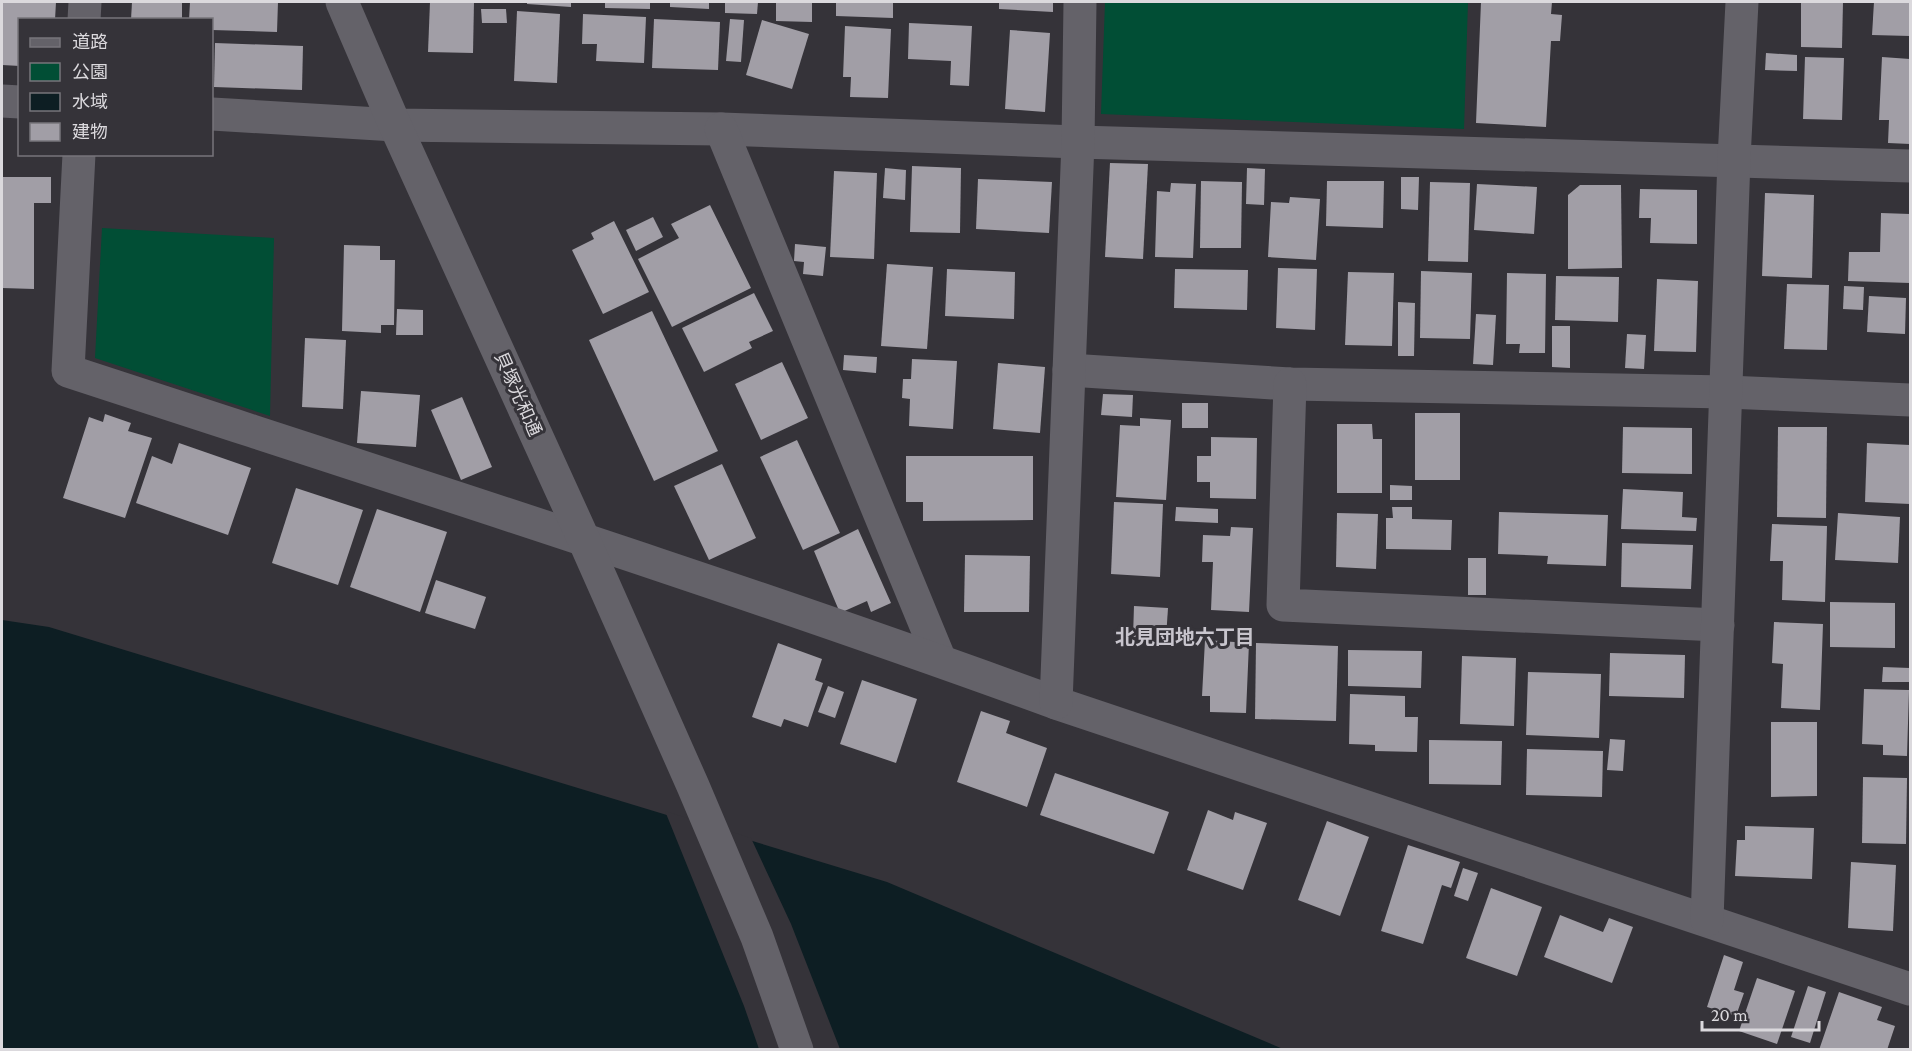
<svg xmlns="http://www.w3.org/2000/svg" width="1912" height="1051" font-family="'Crimson Pro','Noto Sans JP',serif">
  <rect width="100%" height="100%" fill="#353339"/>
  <!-- green -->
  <g fill="#014e35">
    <path d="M1105,2H1468L1464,129L1101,114Z"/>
    <path d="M102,228L274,238L270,416L95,358Z"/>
  </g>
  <!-- water -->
  <path fill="#0d1e23" d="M2,620L49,627L887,882L1283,1049H2Z"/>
  <!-- pier -->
  <path fill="#353339" d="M665,811L751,838L791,924L840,1049H759L744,1006Z"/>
  <!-- building -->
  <g fill="#a19ea6">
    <path d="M2,2H56L55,20H20V66L2,65Z"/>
    <path d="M132,2H182V20H131Z"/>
    <path d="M190,2H278L277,32L212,30V20H189Z"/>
    <path d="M430,2H474L473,53L428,52Z"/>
    <path d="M527,2H571V7L527,4Z"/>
    <path d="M605,2H650V9L605,8Z"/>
    <path d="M670,2H709V9L670,7Z"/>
    <path d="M725,2H758L757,14L725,13Z"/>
    <path d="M776,2H812V22L776,21Z"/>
    <path d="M836,2H893V18L836,16Z"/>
    <path d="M999,2H1053V12L999,9Z"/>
    <path d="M1481,2H1552L1551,14L1562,15L1560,41H1551L1546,127L1476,123Z"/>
    <path d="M1801,2H1843L1842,48L1801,47Z"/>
    <path d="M1874,2H1910V36L1872,35Z"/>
    <path d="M481,9H506L507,23H482Z"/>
    <path d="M517,11L560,14L557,83L514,81Z"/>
    <path d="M583,14L646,17L644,63L596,61L597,44H582Z"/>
    <path d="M654,19L720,22L718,70L652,68Z"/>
    <path d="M730,19L744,20L741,62L726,61Z"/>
    <path d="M762,20L809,34L792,89L746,75Z"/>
    <path d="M909,23L972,26L969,86L950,85L951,61L908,59Z"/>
    <path d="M845,26L891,29L888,98L850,97L851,77H843Z"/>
    <path d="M1010,30L1050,33L1045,112L1005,109Z"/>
    <path d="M215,43L303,46L302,90L214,87Z"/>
    <path d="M1766,53L1797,55V71L1765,70Z"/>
    <path d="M1805,57L1844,58L1842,120L1803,119Z"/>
    <path d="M1882,57L1910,59V144L1888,143L1889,120H1879Z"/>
    <path d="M1110,163L1148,164L1143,259L1105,257Z"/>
    <path d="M912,166L961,168L960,233L910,232Z"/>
    <path d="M885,168L906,170L905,200L883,198Z"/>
    <path d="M1247,168L1265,169L1264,205L1246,204Z"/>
    <path d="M834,171L877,173L874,259L830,257Z"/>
    <path d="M2,177H51V203H34V289L2,288Z"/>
    <path d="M1401,177H1419L1418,210L1401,209Z"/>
    <path d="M978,179L1052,182L1049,233L976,229Z"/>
    <path d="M1201,181L1242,182L1241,248H1200Z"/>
    <path d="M1327,181H1384L1383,228L1326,226Z"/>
    <path d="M1430,182L1470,183L1468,262L1428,261Z"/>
    <path d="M1171,183L1196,184L1193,258L1155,257L1157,191L1170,192Z"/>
    <path d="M1477,184L1537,187L1534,234L1474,230Z"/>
    <path d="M1580,185H1621L1622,268L1568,269V195Z"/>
    <path d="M1640,189L1697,190V244L1650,243L1651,218H1639Z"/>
    <path d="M1765,193L1814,195L1812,278L1762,276Z"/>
    <path d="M1290,197L1320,199L1316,260L1268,257L1271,202L1289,203Z"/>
    <path d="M710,205L751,288L672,327L638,259L679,238L671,224Z"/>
    <path d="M1881,213L1910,214V283L1848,281L1849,252H1880Z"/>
    <path d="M653,217L663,237L636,251L626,230Z"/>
    <path d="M614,221L649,292L603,314L572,250L594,239L591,233Z"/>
    <path d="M795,244L826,247L823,276L803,274L804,262L794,261Z"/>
    <path d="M344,245L380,246V260H395L394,325H381V333L342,331Z"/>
    <path d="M887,264L933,267L927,349L881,346Z"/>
    <path d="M1278,268L1317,269L1315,330L1276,328Z"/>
    <path d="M947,269L1015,272L1014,319L945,316Z"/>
    <path d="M1175,269L1248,270L1247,310L1174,308Z"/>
    <path d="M1421,271L1472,273L1470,339L1420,338Z"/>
    <path d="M1348,272L1394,273L1392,346L1345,345Z"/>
    <path d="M1507,273L1546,274L1545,353H1519L1520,344H1506Z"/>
    <path d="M1556,276L1619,277L1618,322L1555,320Z"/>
    <path d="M1657,279L1698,281L1696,352L1654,351Z"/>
    <path d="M1787,284L1829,285L1827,350L1784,349Z"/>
    <path d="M1844,286L1864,287L1863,310L1843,309Z"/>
    <path d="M754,293L773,331L749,342L752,348L704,372L682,328Z"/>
    <path d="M1869,296L1906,298L1905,334L1867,332Z"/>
    <path d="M1398,302L1415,303L1414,356H1398Z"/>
    <path d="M397,309L423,310V335H396Z"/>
    <path d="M652,311L718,451L654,481L589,340Z"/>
    <path d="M1476,314L1496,315L1493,365L1473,364Z"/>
    <path d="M1552,326H1570V368L1552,367Z"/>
    <path d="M1627,334L1646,335L1644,369L1625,368Z"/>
    <path d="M305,338L346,340L343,409L302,407Z"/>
    <path d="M844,355L877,357L876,373L843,370Z"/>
    <path d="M912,359L957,361L953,429L909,426L910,399L902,398L903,379H911Z"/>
    <path d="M782,362L808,418L761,440L735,384Z"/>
    <path d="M998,363L1045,367L1040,433L993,429Z"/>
    <path d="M361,391L420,395L416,447L357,443Z"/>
    <path d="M1103,394L1133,395L1132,417L1101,415Z"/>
    <path d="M462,397L492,467L461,480L431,410Z"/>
    <rect x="1182" y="403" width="26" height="25"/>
    <rect x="1415" y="413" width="45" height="67"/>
    <path d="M105,414L131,423L128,431L152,438L125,518L63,498L89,417L103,422Z"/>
    <path d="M1140,418L1171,420L1166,500L1116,497L1120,425L1140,426Z"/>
    <path d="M1337,424H1372L1373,439H1382V493H1337Z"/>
    <path d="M1623,427L1692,428V474L1622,473Z"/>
    <path d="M1778,427H1827L1826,518L1777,517Z"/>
    <path d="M1211,437L1257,438L1256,499L1210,498V482H1197V456H1211Z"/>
    <path d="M797,440L840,533L803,550L760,457Z"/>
    <path d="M179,443L251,468L228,535L136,503L152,456L172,464Z"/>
    <path d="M1867,443L1910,445V504L1865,502Z"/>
    <path d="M906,456H1033V520L923,521V502H906Z"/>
    <path d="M722,464L756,538L709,560L674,486Z"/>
    <path d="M1390,485L1412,486V500H1390Z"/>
    <path d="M296,488L363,510L338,585L272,563Z"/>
    <path d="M1623,489L1683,492L1682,517L1697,518L1696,531L1621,529Z"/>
    <path d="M1114,502L1163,504L1160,577L1111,574Z"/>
    <path d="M1176,507L1218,509V523L1175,521Z"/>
    <path d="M1392,507H1412V519L1452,520L1451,550L1386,549V518H1393Z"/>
    <path d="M377,509L447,532L420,612L350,587Z"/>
    <path d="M1499,512L1608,515L1606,566L1547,564L1548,556L1498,554Z"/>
    <path d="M1337,513L1378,514L1376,569L1336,567Z"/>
    <path d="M1838,513L1900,517L1898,563L1835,560Z"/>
    <path d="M1772,524L1827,526L1825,602L1782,600L1783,561H1770Z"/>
    <path d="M1231,527L1253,528L1249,612L1211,610L1213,562H1202L1203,535L1230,536Z"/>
    <path d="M858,529L891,603L871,612L867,601L840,613L814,551Z"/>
    <path d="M1622,543L1693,545L1691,589L1621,587Z"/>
    <path d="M965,555L1030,556L1029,612H964Z"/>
    <rect x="1468" y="558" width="18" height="37"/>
    <path d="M436,580L486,597L475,629L425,613Z"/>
    <path d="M1830,602L1895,603V648L1830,647Z"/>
    <path d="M1134,606L1168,608L1166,638L1133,637Z"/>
    <path d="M1774,622L1823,624L1820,710L1781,708L1783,664L1772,663Z"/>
    <path d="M1205,640L1249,643L1246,713L1210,712V696H1202Z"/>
    <path d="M778,643L822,659L815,680L823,683L808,727L784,719L781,727L752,717Z"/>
    <path d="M1256,643L1338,646L1336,721L1255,719Z"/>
    <path d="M1348,650L1422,651L1421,688L1348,686Z"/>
    <path d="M1610,653L1685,655L1684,698L1609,696Z"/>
    <path d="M1462,656L1516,658L1514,726L1460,724Z"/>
    <path d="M1883,667L1910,668V682H1882Z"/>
    <path d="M1528,672L1601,674L1599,738L1526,735Z"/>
    <path d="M862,680L917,699L896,763L840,744Z"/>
    <path d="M828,686L844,692L835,718L818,712Z"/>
    <path d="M1864,689L1909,690L1907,756L1883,755V745L1862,744Z"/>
    <path d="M1350,694L1405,696V717H1418L1417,752L1375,751V745L1349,744Z"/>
    <path d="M981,711L1010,721L1006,733L1047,748L1027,807L957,782Z"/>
    <path d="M1771,722H1817V796L1771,797Z"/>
    <path d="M1610,739L1625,740L1623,771L1607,770Z"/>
    <path d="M1429,740L1502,741L1501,785L1429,784Z"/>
    <path d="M1527,749L1603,751L1602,797L1526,795Z"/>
    <path d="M1055,773L1169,812L1154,854L1040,815Z"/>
    <path d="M1863,777L1907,778L1906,844L1862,843Z"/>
    <path d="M1208,810L1233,820L1235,812L1267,823L1243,890L1187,870Z"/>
    <path d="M1327,821L1369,837L1340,916L1298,900Z"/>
    <path d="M1745,826L1814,828L1812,879L1735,876L1737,840H1745Z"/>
    <path d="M1408,845L1460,862L1451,888L1442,885L1423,944L1381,931Z"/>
    <path d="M1851,862L1896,865L1893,931L1848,928Z"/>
    <path d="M1463,868L1478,873L1468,901L1454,896Z"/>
    <path d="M1491,888L1542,907L1517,976L1466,958Z"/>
    <path d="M1560,915L1603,932L1609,918L1633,927L1612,983L1544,957Z"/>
    <path d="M1724,955L1743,962L1734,990L1744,993L1736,1016L1707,1007Z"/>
    <path d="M1757,978L1795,991L1777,1044L1739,1031Z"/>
    <path d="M1808,986L1826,992L1810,1043L1791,1037Z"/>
    <path d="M1839,992L1882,1007L1877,1020L1895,1026L1887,1050H1819Z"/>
  </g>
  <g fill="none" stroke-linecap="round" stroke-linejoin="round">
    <!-- minor -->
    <g stroke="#646269" stroke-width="33">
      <path d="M84,20L85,2"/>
      <path d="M2,101L20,102"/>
      <path d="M212,114L395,125L721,129L1078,142L1910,166"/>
      <path d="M721,129L940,660"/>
      <path d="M79,154L68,371C398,479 730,584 1056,703L1910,989"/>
      <path d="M1069,370L1290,384L1727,392L1910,400"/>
      <path d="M1290,384L1283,605L1718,625"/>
      <path d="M1056,703L1078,142L1080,2"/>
      <path d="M1707,920L1734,159L1742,2"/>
    </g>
    <!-- tertiary -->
    <path stroke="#646269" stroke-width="33" d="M342,2L395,125L584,540L693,786L757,937L797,1050"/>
  </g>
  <g text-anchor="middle" stroke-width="6" stroke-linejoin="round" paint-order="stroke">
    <!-- street labels -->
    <g font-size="18" fill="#dbd9dd" stroke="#353339">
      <text transform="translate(518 394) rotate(66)" y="6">貝塚光和通</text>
    </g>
    <!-- neighbourhood labels -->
    <g font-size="20" font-weight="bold" fill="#c8c5cd" stroke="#353339">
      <text x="1185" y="644">北見団地六丁目</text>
    </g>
  </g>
  <!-- border -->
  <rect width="1912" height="1051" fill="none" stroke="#dbd9dd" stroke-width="6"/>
  <!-- legend -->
  <rect x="18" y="18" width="195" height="138" fill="#353339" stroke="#77757b" stroke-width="1.5"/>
  <rect x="30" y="38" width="30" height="9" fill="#646269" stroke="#77757b" stroke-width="1.5"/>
  <text x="72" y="48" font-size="18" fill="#dbd9dd">道路</text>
  <rect x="30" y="63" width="30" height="18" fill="#014e35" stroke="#77757b" stroke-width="1.5"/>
  <text x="72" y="78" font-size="18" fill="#dbd9dd">公園</text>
  <rect x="30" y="93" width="30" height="18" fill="#0d1e23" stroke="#77757b" stroke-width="1.5"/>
  <text x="72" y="108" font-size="18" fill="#dbd9dd">水域</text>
  <rect x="30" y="123" width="30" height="18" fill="#a19ea6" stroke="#77757b" stroke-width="1.5"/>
  <text x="72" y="138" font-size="18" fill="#dbd9dd">建物</text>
  <!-- scale -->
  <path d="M1702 1021v9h117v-9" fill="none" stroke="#dbd9dd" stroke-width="3"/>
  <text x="1711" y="1021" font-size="18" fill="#dbd9dd" stroke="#353339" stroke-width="4.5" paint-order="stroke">20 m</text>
</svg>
